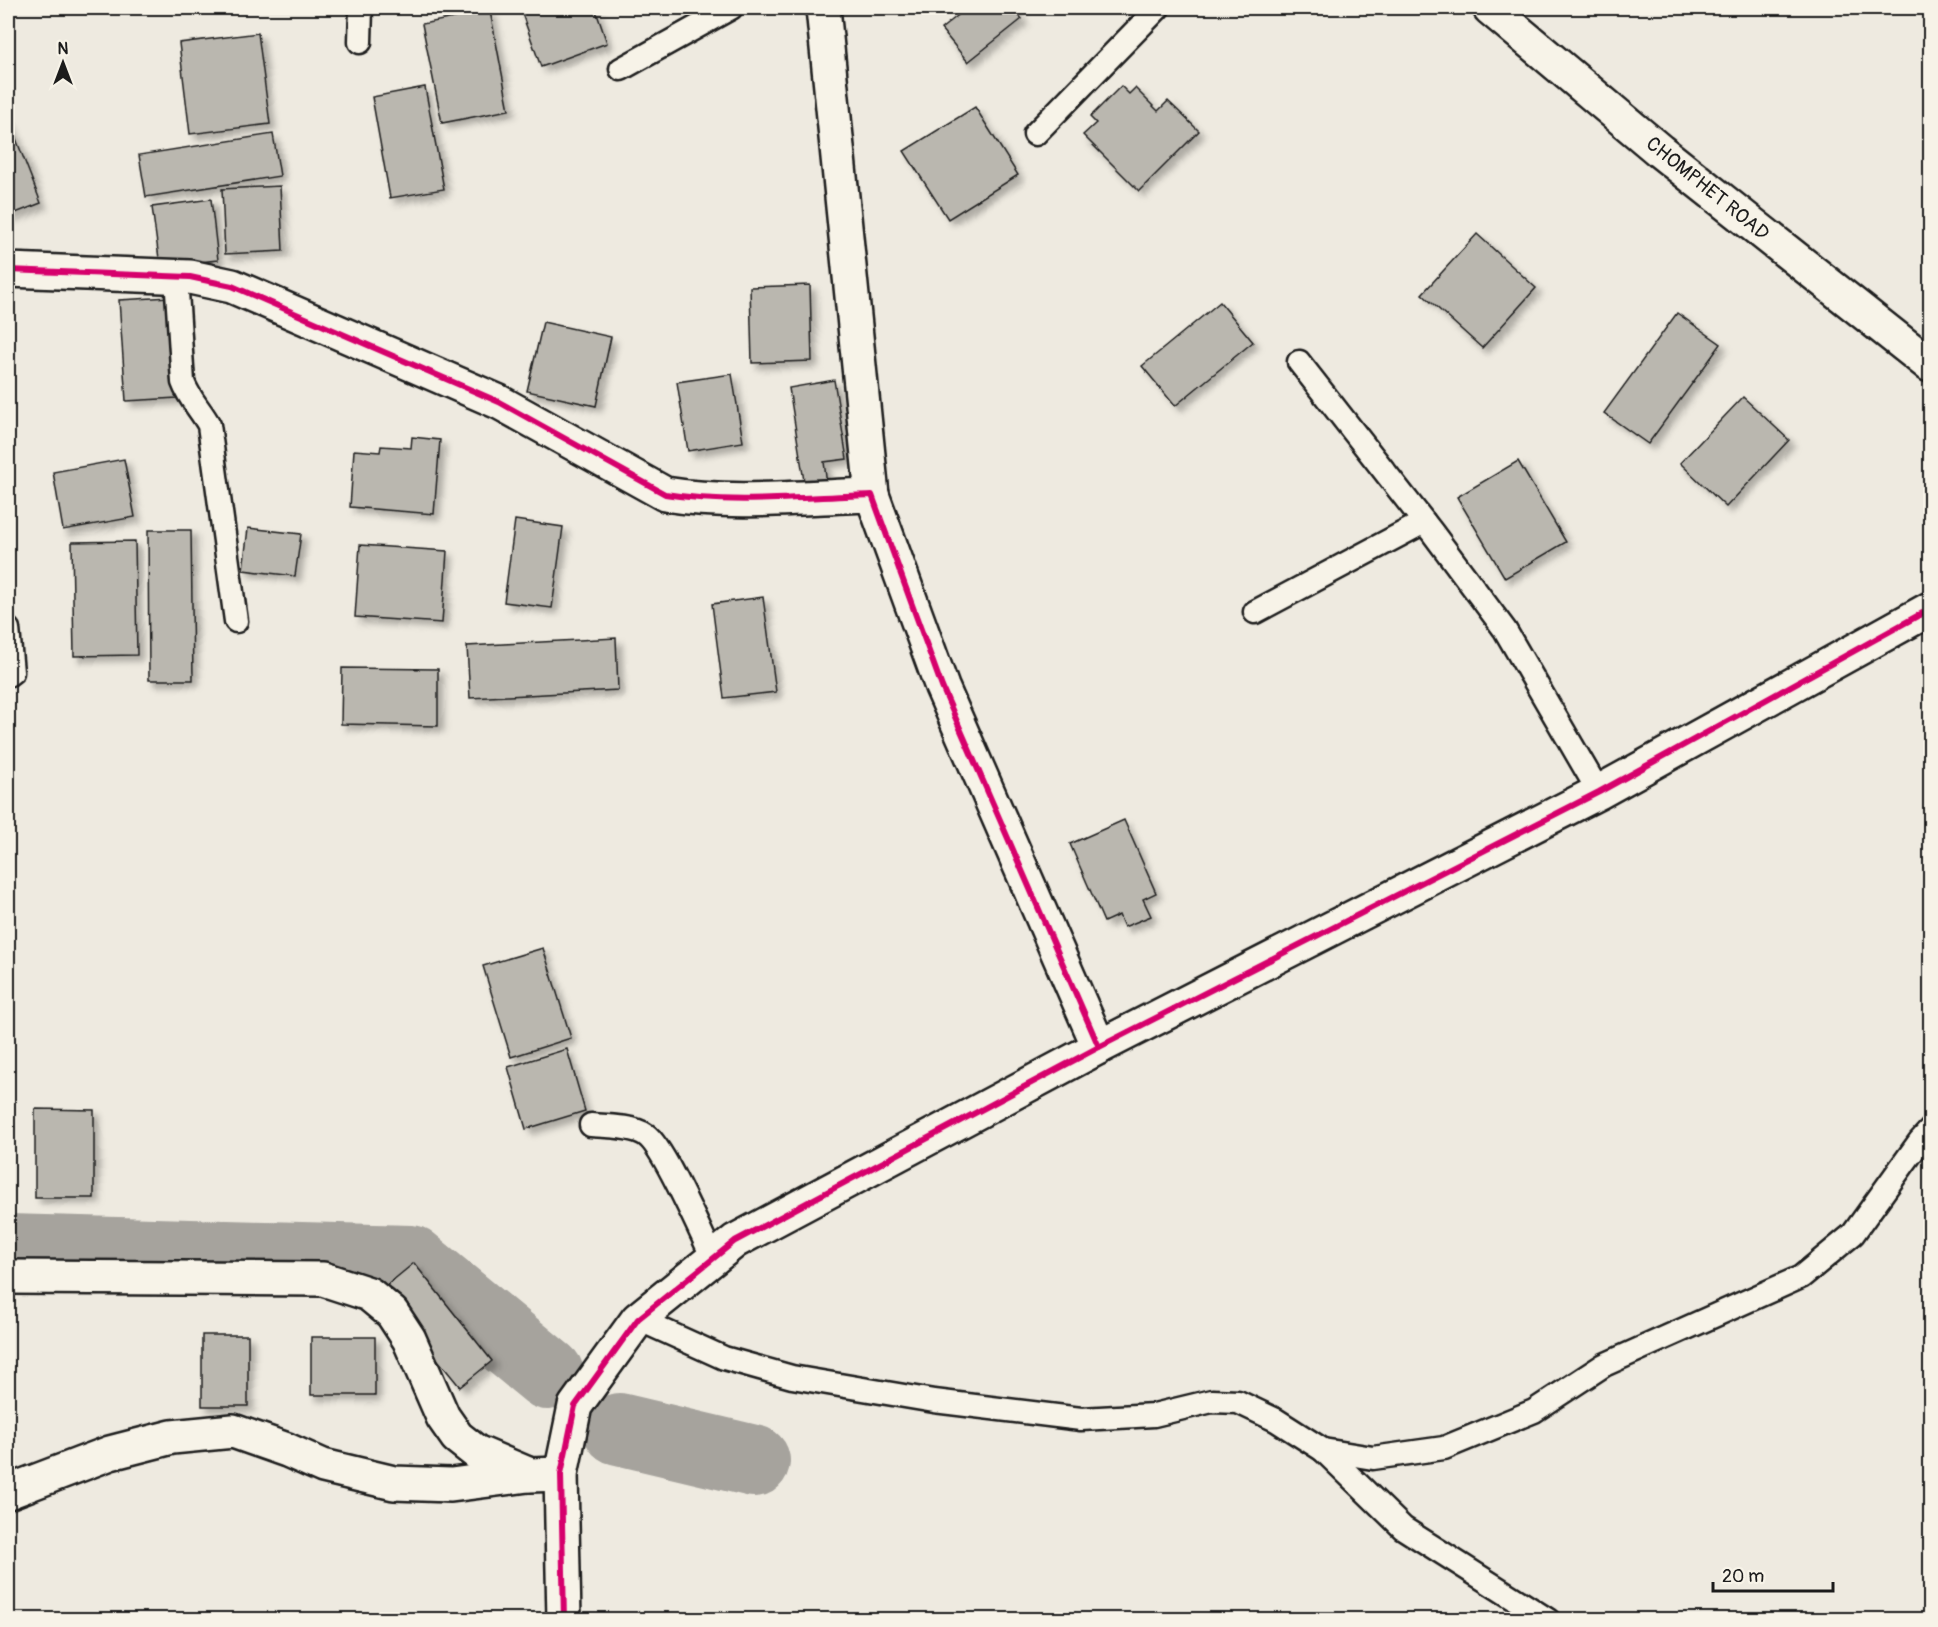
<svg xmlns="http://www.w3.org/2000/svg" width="1938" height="1627" font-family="Pangolin,sans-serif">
  <defs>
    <filter id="shadow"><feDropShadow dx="5.5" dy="5.5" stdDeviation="3" flood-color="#0004"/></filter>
  </defs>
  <rect width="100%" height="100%" fill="#eeeae0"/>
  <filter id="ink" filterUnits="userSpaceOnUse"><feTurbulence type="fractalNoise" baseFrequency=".0167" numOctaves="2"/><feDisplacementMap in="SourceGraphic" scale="12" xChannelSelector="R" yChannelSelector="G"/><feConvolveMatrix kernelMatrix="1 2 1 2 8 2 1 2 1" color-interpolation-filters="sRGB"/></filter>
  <g filter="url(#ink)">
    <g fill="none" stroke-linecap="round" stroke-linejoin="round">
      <!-- river -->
      <g stroke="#a6a39d" stroke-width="72">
        <path d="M8,1250L411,1261L548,1374"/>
        <path d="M619,1429L754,1461"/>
      </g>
    </g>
    <!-- building -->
    <g fill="#bab7af" stroke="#1c1c1c" stroke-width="1.5" filter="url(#shadow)">
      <path d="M520,8H551L552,12L563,8H595L607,43L541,67Z"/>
      <path d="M967,8H1013L1022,19L968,62L941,29Z"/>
      <path d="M490,11L509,110L442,123L422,24Z"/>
      <path d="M258,33L270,124L190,134L179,43Z"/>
      <path d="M1121,86L1129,94L1135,88L1158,111L1168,101L1199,131L1139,191L1083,135L1096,123L1090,117Z"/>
      <path d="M425,87L444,189L390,198L372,97Z"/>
      <path d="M975,107L1018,175L948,219L904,151Z"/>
      <path d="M8,118L41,203L8,216Z"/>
      <path d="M273,134L280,176L146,197L139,155Z"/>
      <path d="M280,186L283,251L225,254L222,189Z"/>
      <path d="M211,199L218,260L160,266L152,207Z"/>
      <path d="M1477,234L1536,288L1482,348L1422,294Z"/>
      <path d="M810,285L812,361L752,363L750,287Z"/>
      <path d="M170,297L177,398L126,401L119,300Z"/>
      <path d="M1220,302L1253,342L1175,406L1142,366Z"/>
      <path d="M1677,313L1721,344L1648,444L1604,413Z"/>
      <path d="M543,322L611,337L596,406L527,391Z"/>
      <path d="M732,374L743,442L688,451L677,382Z"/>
      <path d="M834,380L847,459L824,462L827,484L805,487L789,388Z"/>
      <path d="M1743,397L1789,440L1726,507L1680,463Z"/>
      <path d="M412,437L440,440L434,514L350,507L354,450L380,452L381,446L411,448Z"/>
      <path d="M124,459L135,517L63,530L53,472Z"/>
      <path d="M1518,461L1566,542L1505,578L1457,497Z"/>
      <path d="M515,520L563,527L552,608L504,602Z"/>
      <path d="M248,528L301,534L295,576L243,570Z"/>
      <path d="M148,530H191L193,680H149Z"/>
      <path d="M135,541L137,655L74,656L72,542Z"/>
      <path d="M360,545L447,551L442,623L355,617Z"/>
      <path d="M763,597L776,692L724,698L712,604Z"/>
      <path d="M616,638L618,690L470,698L467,646Z"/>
      <path d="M342,668L438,669V726L341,724Z"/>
      <path d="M1124,820L1156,893L1143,899L1151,916L1124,927L1119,915L1104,922L1070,844Z"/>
      <path d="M543,948L571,1038L511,1057L483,966Z"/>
      <path d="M567,1049L585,1111L526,1129L508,1067Z"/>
      <path d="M35,1109L94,1110V1198H35Z"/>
      <path d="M414,1263L492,1361L460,1387L381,1290Z"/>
      <rect x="202" y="1335" width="46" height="71"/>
      <rect x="311" y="1337" width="64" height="58"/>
    </g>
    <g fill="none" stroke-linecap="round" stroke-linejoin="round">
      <defs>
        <g id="lane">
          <path d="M360,42L361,8"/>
          <path d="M621,69L731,8"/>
          <path d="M1035,134L1158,8"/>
          <path d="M176,277L183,382C189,399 201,410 209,425L236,621"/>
          <path d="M1299,362L1432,532L1505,630L1599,792"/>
          <path d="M1255,612L1424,522"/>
          <path d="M8,629L12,672L8,675"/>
          <path d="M591,1125C606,1126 634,1126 646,1135C664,1147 701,1234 713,1258"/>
          <path d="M638,1319L724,1358L792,1377L934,1401L1081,1419L1154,1415L1212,1401L1238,1402L1276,1420L1323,1450L1373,1458L1444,1448L1534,1411L1604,1365L1801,1277L1853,1234L1920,1141L1930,1130"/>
          <path d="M1323,1450L1403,1528L1548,1620"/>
        </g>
        <g id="street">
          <path d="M823,8L872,495"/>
          <path d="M1490,8L1660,151L1930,365"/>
          <path d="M8,270L190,277L232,286L499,402L665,494C732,505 804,497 872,495L942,687L1099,1047"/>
          <path d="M8,1277L323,1279L369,1294L392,1313L409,1339L443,1417L457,1437L476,1452L530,1475L561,1474"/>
          <path d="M8,1492L110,1453L172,1437L233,1431L287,1450L323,1466L394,1483L451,1485L528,1475"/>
          <path d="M564,1620L561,1474L575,1406L638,1319L735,1241L1099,1047L1599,792L1930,609"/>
        </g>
      </defs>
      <!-- lane casing -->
      <use href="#lane" stroke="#1c1c1c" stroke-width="27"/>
      <!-- street casing -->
      <use href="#street" stroke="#1c1c1c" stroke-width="38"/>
      <!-- lane -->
      <use href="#lane" stroke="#f7f3e8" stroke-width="22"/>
      <!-- street -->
      <use href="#street" stroke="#f7f3e8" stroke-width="33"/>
      <defs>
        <g id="cycleway">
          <path d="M8,270L190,277L232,286L499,402L665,494C732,505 804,497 872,495L942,687L1099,1047"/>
          <path d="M564,1620L561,1474L575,1406L638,1319L735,1241L1099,1047L1599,792L1930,609"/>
        </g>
      </defs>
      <!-- cycleway casing -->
      <use href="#cycleway" stroke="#f7f3e8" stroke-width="10"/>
      <!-- cycleway -->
      <use href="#cycleway" stroke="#d6006c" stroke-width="6"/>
    </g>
  </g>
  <g text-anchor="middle" stroke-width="6" stroke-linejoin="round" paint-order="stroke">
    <!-- street labels -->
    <g font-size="20" fill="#1c1c1c" stroke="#f7f3e8">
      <text transform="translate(1708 188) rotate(39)" y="7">CHOMPHET ROAD</text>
    </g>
  </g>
  <!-- margin -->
  <rect width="1938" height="1627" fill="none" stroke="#f7f3e8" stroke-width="30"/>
  <rect x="15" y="15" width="1908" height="1597" fill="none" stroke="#1c1c1c" stroke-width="2" filter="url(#ink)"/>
  <!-- north arrow -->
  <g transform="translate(63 63)" stroke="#f7f3e8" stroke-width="4.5" paint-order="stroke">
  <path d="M0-4.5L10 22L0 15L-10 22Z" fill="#1c1c1c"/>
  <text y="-9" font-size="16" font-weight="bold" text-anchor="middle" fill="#1c1c1c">N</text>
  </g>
  <!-- scale -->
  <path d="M1713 1582v9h120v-9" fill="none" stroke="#1c1c1c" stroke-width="3"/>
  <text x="1722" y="1582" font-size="18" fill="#1c1c1c" stroke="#f7f3e8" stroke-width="4.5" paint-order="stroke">20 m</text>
</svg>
